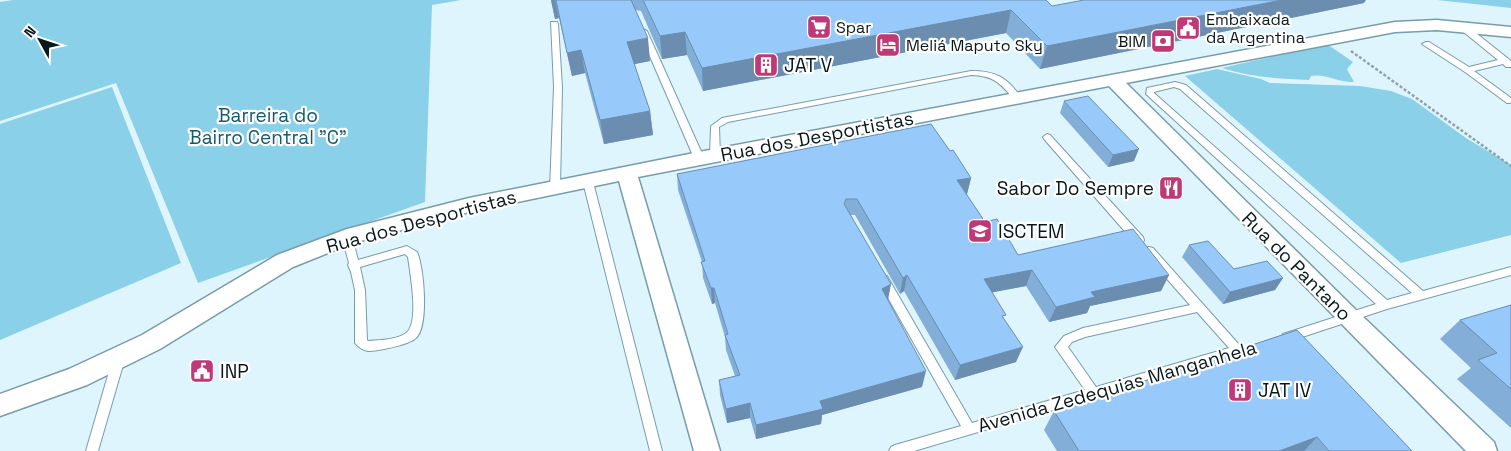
<svg xmlns="http://www.w3.org/2000/svg" width="1511" height="451" font-family="'Space Grotesk',sans-serif">
  <rect width="100%" height="100%" fill="#dff5fe"/>
  <!-- green -->
  <g fill="#89d0e8">
    <path d="M13,0H461L432,5L425,202L198,283L116,83L0,121V2Z"/>
    <path d="M1437,0H1511V8Z"/>
    <path d="M1327,44L1353,62L1347,69L1354,82C1338,83 1326,73 1311,76L1309,80C1280,79 1250,77 1222,68Z"/>
    <path d="M1217,69L1261,79L1270,83L1360,86L1391,91L1412,99L1466,138L1511,165V235L1401,263L1185,76Z"/>
    <path d="M112,87L181,263L0,340V124Z"/>
  </g>
  <g fill="none" stroke-linecap="round" stroke-linejoin="round">
    <defs>
      <g id="service">
        <path d="M551,22H557L558,24L562,87L560,189L555,192L550,189L554,87Z"/>
        <path d="M1460,25H1466L1511,61V67H1506L1503,64L1474,71L1511,98V103H1507L1465,72L1422,44L1426,42H1429L1469,67L1498,60L1460,29Z"/>
        <path d="M640,29H643L647,31L704,158L702,160H696L694,158L639,31Z"/>
        <path d="M971,71C996,71 1006,77 1021,97L1020,99H1014C999,82 994,76 971,75L728,122L719,127L720,155L715,158L710,155L711,126L722,118Z"/>
        <path d="M1175,82L1186,85L1423,291L1511,267V275L1387,309L1287,342L1283,340L1281,337L1283,334L1376,304L1146,94L1147,88ZM1174,87L1180,89L1412,293L1387,300L1154,93V92Z"/>
        <path d="M1047,134L1050,135L1143,237L1144,240L1143,243H1135L1044,139L1043,137Z"/>
        <path d="M588,179L593,182L662,451H650L583,182Z"/>
        <path d="M347,233L352,237L358,260L407,246L417,252C424,267 429,326 416,338C409,345 377,351 368,351C363,350 358,347 355,343V290L351,272L348,265L349,263L342,237ZM405,254L408,257C410,272 420,323 406,333C397,340 379,340 368,341L367,340L365,290L360,267Z"/>
        <path d="M1149,247L1153,248L1242,348L1244,351L1242,354L1238,356L1234,354L1229,358L914,451H889L891,447L895,445L961,426L879,282L878,279L879,276H887L972,423L1085,390L1055,347L1064,336L1083,328L1190,305L1145,254L1144,251L1145,248ZM1197,312L1229,348L1096,387L1068,347L1072,342L1085,337Z"/>
        <path d="M119,353L123,355L125,358L98,451H86L113,358L115,355Z"/>
      </g>
      <path id="minor" d="M1437,20L1511,27V37L1437,30L1395,32L1126,83L1357,311L1494,442L1497,451H1466L1109,86L638,177L720,451H694L619,181L469,212L353,243L293,267L160,349L87,385L0,416V394L69,369L142,335L277,255L347,229L469,198L699,152L1395,22Z"/>
    </defs>
    <!-- service casing -->
    <use href="#service" stroke="#789ca9" stroke-width="2"/>
    <!-- minor casing -->
    <use href="#minor" stroke="#789ca9" stroke-width="3"/>
    <!-- path -->
    <path stroke="#8fa3aa" stroke-width="2.5" stroke-dasharray="3 2" stroke-linecap="butt" d="M1351,51L1511,166"/>
    <!-- service -->
    <use href="#service" fill="#fff" fill-rule="evenodd"/>
    <!-- minor -->
    <use href="#minor" fill="#fff" fill-rule="evenodd"/>
  </g>
  <!-- wall -->
  <g fill="#82aed8">
    <path d="M551,0H1046L1052,6L1364,3L1040,69L1006,33L703,91L687,55L662,59L641,11L635,10L650,61L634,64L650,111L653,135L604,144L585,73L572,76L559,18L555,19Z"/>
    <path d="M1064,101L1134,161L1108,167L1060,113Z"/>
    <path d="M950,151L971,178L967,194H966L985,222L1018,255L1169,275L1161,291L1090,306L1087,313L1049,322L1026,286L992,292L1004,319L1016,362L955,380L904,291L900,294L855,215H850L888,300L922,387L822,415L821,424L756,439L750,418L727,423L720,395L719,380L735,376L726,350L725,337L715,303L712,304L703,278L702,262L678,190L677,174Z"/>
    <path d="M1189,245L1234,269L1283,278L1275,290L1223,304L1182,257Z"/>
    <path d="M1511,305V428L1457,379L1471,368L1440,339L1460,320Z"/>
    <path d="M1297,330L1412,451H1057L1044,430L1054,411Z"/>
  </g>
  <!-- shaded-wall -->
  <g fill="#6a8db0">
    <path d="M551,0H555L559,18L555,19Z"/>
    <path d="M1282,0H1366L1364,3L1040,69L1047,46Z"/>
    <path d="M1011,10L1006,33L703,91L702,68Z"/>
    <path d="M685,32L687,55L662,59L660,36Z"/>
    <path d="M648,38L650,61L630,65L627,42Z"/>
    <path d="M581,50L585,73L572,76L567,53Z"/>
    <path d="M650,111L653,135L604,144L600,120Z"/>
    <path d="M1139,149L1134,161L1108,167L1113,155Z"/>
    <path d="M971,178L967,194L954,196L957,180Z"/>
    <path d="M1032,270L1026,286L979,295L984,279Z"/>
    <path d="M907,275L904,291L900,294L903,278Z"/>
    <path d="M1169,275L1161,291L1090,306L1087,313L1049,322L1056,307L1091,292Z"/>
    <path d="M1283,278L1275,290L1223,304L1230,292Z"/>
    <path d="M891,284L888,300L882,289Z"/>
    <path d="M711,288H714L715,303L712,304Z"/>
    <path d="M1023,347L1016,362L955,380L960,365Z"/>
    <path d="M926,371L922,387L822,415L821,424L756,439V425L820,401Z"/>
    <path d="M750,403V418L727,423L726,409Z"/>
    <path d="M1317,437L1304,451H1279Z"/>
  </g>
  <!-- building -->
  <g fill="#97cafb" stroke="#6a8db0">
    <path d="M556,0H631L648,38L627,42L650,111L600,120L581,50L567,53Z"/>
    <path d="M643,0H1046L1052,6L1084,0H1282L1047,46L1011,10L702,68L685,32L660,36Z"/>
    <path d="M1088,96L1139,149L1113,155L1064,101Z"/>
    <path d="M931,124L950,151L953,150L971,178L957,180L985,222L997,219L1018,255L1133,229L1169,275L1091,292L1095,297L1056,307L1032,270L984,279L1006,315L1002,316L1023,347L960,365L907,275L903,278L857,199H846L844,204L891,284L882,289L926,371L820,401L823,409L756,425L750,403L726,409L719,380L740,375L725,335L728,334L714,288H711L701,262L705,261L677,174Z"/>
    <path d="M1208,241L1234,269L1267,261L1283,278L1230,292L1189,245Z"/>
    <path d="M1511,305V389L1478,360L1497,353L1460,320Z"/>
    <path d="M1297,330L1412,451H1329L1317,437L1279,451H1079L1054,411Z"/>
  </g>
  <!-- icons -->
  <defs>
    <symbol id="supermarket-square" viewBox="-11 -11 22 22"><rect x="-9" y="-9" width="18" height="18" rx="4" fill="#bf3877" stroke="#fff"/><path d="M-6-5.5h2.5l.6 2H6L4.5 2H-2.5L-4.4-4H-6ZM-1.5 3.2a1.3 1.3 0 1 0 .1 0ZM3 3.2a1.3 1.3 0 1 0 .1 0Z" fill="#fff"/></symbol>
    <symbol id="civic-square" viewBox="-11 -11 22 22"><rect x="-9" y="-9" width="18" height="18" rx="4" fill="#bf3877" stroke="#fff"/><path d="M-.6-6.5H3V-4.5H.6V-3L4-1V1h2V6H-6V1h2V-1L-.6-3ZM-1.2 2.5V6h2.4V2.5Z" fill="#fff"/></symbol>
    <symbol id="bank-square" viewBox="-11 -11 22 22"><rect x="-9" y="-9" width="18" height="18" rx="4" fill="#bf3877" stroke="#fff"/><path d="M-6-4H6V4H-6ZM0-2.3a2.3 2.3 0 1 0 0 4.6a2.3 2.3 0 1 0 0-4.6Z" fill="#fff"/></symbol>
    <symbol id="hotel-square" viewBox="-11 -11 22 22"><rect x="-9" y="-9" width="18" height="18" rx="4" fill="#bf3877" stroke="#fff"/><path d="M-6-4.5h1.5V1H6V5H4.5V3h-9V5H-6ZM-4 0a1.8 1.8 0 1 1 3.6 0ZM.5 0V-2.5h3Q6-2.5 6 0Z" fill="#fff"/></symbol>
    <symbol id="building-square" viewBox="-11 -11 22 22"><rect x="-9" y="-9" width="18" height="18" rx="4" fill="#bf3877" stroke="#fff"/><path d="M-4-6H4V6H1V3H-1V6H-4ZM-2.5-4.3h1.7v1.8h-1.7ZM.8-4.3h1.7v1.8H.8ZM-2.5-1h1.7V.8h-1.7ZM.8-1h1.7V.8H.8Z" fill="#fff"/></symbol>
    <symbol id="restaurant-square" viewBox="-11 -11 22 22"><rect x="-9" y="-9" width="18" height="18" rx="4" fill="#bf3877" stroke="#fff"/><path d="M-5-6h1v4h1v-4h1v4h1v-4h1v5L-1.5 .5V6h-2V.5L-5-1ZM5-6V6H3V1.5H1.5Q1.5-4 5-6Z" fill="#fff"/></symbol>
    <symbol id="school-square" viewBox="-11 -11 22 22"><rect x="-9" y="-9" width="18" height="18" rx="4" fill="#bf3877" stroke="#fff"/><path d="M0-5L7-2L0 1L-7-2ZM-4 1L0 2.5L4 1V4Q0 6-4 4Z" fill="#fff"/></symbol>
  </defs>
  <g fill-rule="evenodd">
    <use href="#supermarket-square" x="805" y="13" width="28" height="28"/>
    <use href="#civic-square" x="1174" y="14" width="28" height="28"/>
    <use href="#bank-square" x="1149" y="27" width="28" height="28"/>
    <use href="#hotel-square" x="874" y="31" width="28" height="28"/>
    <use href="#building-square" x="752" y="51" width="28" height="28"/>
    <use href="#restaurant-square" x="1157" y="174" width="28" height="28"/>
    <use href="#school-square" x="966" y="217" width="28" height="28"/>
    <use href="#civic-square" x="188" y="357" width="28" height="28"/>
    <use href="#building-square" x="1226" y="376" width="28" height="28"/>
  </g>
  <g text-anchor="middle" stroke-width="4.5" stroke-linejoin="round" paint-order="stroke">
    <!-- far-poi labels -->
    <g font-size="16" fill="#09181c" stroke="#fff" text-anchor="start">
      <text x="1206" y="25">Embaixada<tspan x="1206" dy="18">da Argentina</tspan></text>
      <text x="836" y="33">Spar</text>
      <text x="1146" y="47" text-anchor="end">BIM</text>
      <text x="906" y="51">Meliá Maputo Sky</text>
    </g>
    <!-- poi labels -->
    <g font-size="19" fill="#09181c" stroke="#fff" text-anchor="start">
      <text x="784" y="72">JAT V</text>
      <text x="1154" y="195" text-anchor="end">Sabor Do Sempre</text>
      <text x="998" y="238">ISCTEM</text>
      <text x="220" y="378">INP</text>
      <text x="1258" y="397">JAT IV</text>
    </g>
    <!-- park labels -->
    <g font-size="19" fill="#16586c" stroke="#fff">
      <text x="268" y="122">Barreira do<tspan x="268" dy="22">Bairro Central "C"</tspan></text>
    </g>
    <!-- street labels -->
    <g font-size="19" fill="#09181c" stroke="#fff">
      <text transform="translate(817 136) rotate(-11)" y="7">Rua dos Desportistas</text>
      <text transform="translate(421 221) rotate(-15)" y="7">Rua dos Desportistas</text>
      <text transform="translate(1297 266) rotate(45)" y="7">Rua do Pantano</text>
      <text transform="translate(1117 386) rotate(-16)" y="7">Avenida Zedequias Manganhela</text>
    </g>
  </g>
  <!-- north arrow -->
  <g transform="translate(40 40) rotate(310)" stroke="#ffffff" stroke-width="4" paint-order="stroke">
  <path d="M0-4L9 19L0 12L-9 19Z" fill="#09181c"/>
  <text y="-8" font-size="14" font-weight="bold" text-anchor="middle" fill="#09181c">N</text>
  </g>
</svg>
